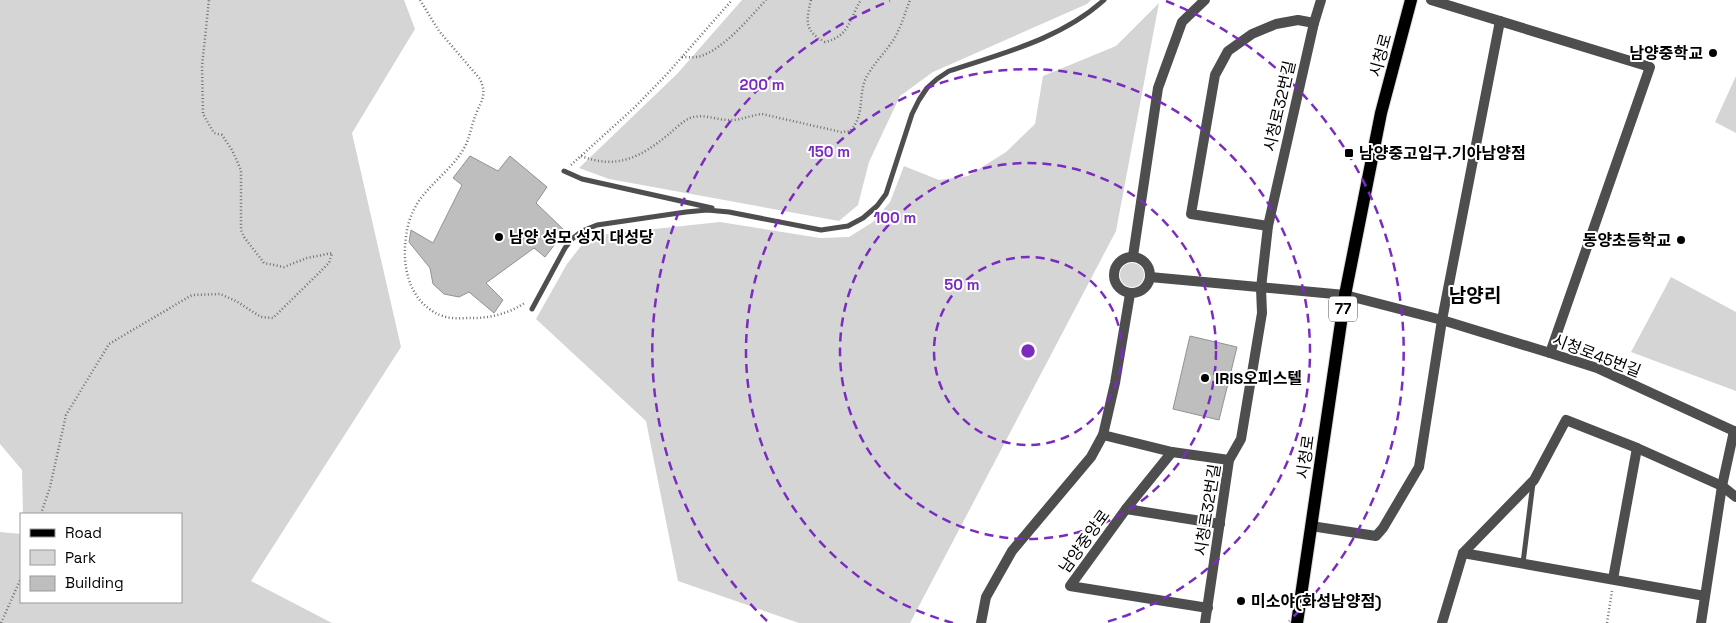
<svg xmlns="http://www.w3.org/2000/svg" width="1736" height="623" font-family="'Space Grotesk','Noto Sans KR',sans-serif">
  <rect width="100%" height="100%" fill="#fff"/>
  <!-- green -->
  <g fill="#d5d5d5">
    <path d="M0,0H404L415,29L352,133L401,347L251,581L332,623H0V532L21,534V602H181V514H23L22,470L0,444Z"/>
    <path d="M742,0H1091L1087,4L933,72L900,96L869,162L858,205L839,221L609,179L579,168L677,74Z"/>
    <path d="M1159,3L1116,231L910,623H799L678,581L646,421L536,319L567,264L581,246L598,235L720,222L820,238L849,237L873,222L890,202L904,166L939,180L968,176L1006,152L1035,124L1043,76L1116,46Z"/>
    <path d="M1736,76V133L1715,122Z"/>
    <circle cx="1132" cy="275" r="12"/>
    <path d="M1671,277L1736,312V391L1631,352Z"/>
  </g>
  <!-- building -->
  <g fill="#bebebe" stroke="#929292">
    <path d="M470,156L498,171L510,156L547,187L536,203L565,231L545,257L534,248L486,283L503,300L494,313L469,292L459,297L444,294L433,284L430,268L409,242L411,230L433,243L462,185L453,178Z"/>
    <path d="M1190,336L1237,347L1219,420L1173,409Z"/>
  </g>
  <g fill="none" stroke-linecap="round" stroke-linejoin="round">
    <defs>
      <path id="primary" d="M1297,623L1345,295L1381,113L1411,0"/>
    </defs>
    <!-- primary casing -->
    <use href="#primary" stroke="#dbdbdb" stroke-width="14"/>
    <!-- path -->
    <g stroke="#707070" stroke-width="2.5" stroke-dasharray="1 2.5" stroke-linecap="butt">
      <path d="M420,0L439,31L480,79C487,95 482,99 476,114C471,126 470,139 463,150C443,182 411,192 406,237C401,269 411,307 446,317C454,319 464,318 473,318C492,318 510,313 526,302"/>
      <path d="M811,0C806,21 804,31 825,42C850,36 849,19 861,0"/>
      <path d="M682,57C688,57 695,58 701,56C725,48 749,18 766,0"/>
      <path d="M581,156C617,170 641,157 669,134C675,129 683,121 690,118C704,113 719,121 732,120C741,120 752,115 762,114L841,132L850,131C865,115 858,99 865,80C872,65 885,53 894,39C901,27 905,13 910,0"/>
      <path d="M571,165L635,107L667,74L732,0"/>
      <path d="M41,514L50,487L66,415L109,344L192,295L220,294L236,301L261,317L273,318L329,263L332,253L307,258L284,267L264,263L244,237L241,230V170L232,150L222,135L214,133L203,114L202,66L209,0"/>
      <path d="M1,623L21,578"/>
      <path d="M1607,623L1612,591"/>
    </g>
    <!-- service -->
    <g stroke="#4e4e4e" stroke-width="5">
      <path d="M564,171L582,179L712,208"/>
      <path d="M532,309L565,248L572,239L582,231L597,225L686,212L707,210L729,212L821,230L848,226L863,218L877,206L886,194L912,114L919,100L927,88L937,79L949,71C1003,53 1061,39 1104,0"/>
      <path d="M1523,563L1533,483"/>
    </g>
    <!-- minor -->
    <g stroke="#4e4e4e" stroke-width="10">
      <path d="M1431,0L1650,67L1550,353"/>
      <path d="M1268,226L1191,214L1215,75L1228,51L1252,34L1276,24L1298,20L1314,23"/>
      <path d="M1133,256L1158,88L1182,22L1205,0"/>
      <circle cx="1132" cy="275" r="18"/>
      <path d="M1150,277L1345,295"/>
      <path d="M1103,435L1172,452L1229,460"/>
      <path d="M1172,452L1126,509L1070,586L1208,608"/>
      <path d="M1126,509L1220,524"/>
      <path d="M1311,526L1376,536L1383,528L1419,467L1442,320L1500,21"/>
      <path d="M1463,553L1705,596"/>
      <path d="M1613,579L1637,448"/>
      <path d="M981,623L986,597L1012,551L1091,457L1103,435L1115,383L1130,294"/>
      <path d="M1205,623L1229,460L1241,439L1262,313L1261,288L1268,226L1314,23L1321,0"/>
      <path d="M1442,623L1463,553L1534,480L1566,420L1637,448L1722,486L1736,497"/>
      <path d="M1701,623L1722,486L1734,431"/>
    </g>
    <!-- tertiary -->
    <path stroke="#4e4e4e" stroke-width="10" d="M1345,295L1442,320L1550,353L1597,368L1736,432"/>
    <!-- primary -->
    <use href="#primary" stroke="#000" stroke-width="12"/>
  </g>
  <!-- distance rings -->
  <g fill="none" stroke="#7b2cbf" stroke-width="2.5" stroke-dasharray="9 6">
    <circle cx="1028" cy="351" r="94"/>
    <circle cx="1028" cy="351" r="188"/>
    <path d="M953 623A282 282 0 1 1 1103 623"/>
    <path d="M767 621A376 376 0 0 1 890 1M1166 1A376 376 0 0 1 1289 621"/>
  </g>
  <!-- markers -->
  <g fill="#000" stroke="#fff" stroke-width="2">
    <circle cx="1713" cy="53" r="5"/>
    <rect x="1344" y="148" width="10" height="10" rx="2.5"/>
    <circle cx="499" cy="237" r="5"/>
    <circle cx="1681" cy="240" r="5"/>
    <circle cx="1205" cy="378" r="5"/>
    <circle cx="1241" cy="601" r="5"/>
  </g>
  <g text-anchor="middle" stroke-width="4" stroke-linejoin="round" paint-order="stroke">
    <!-- shield labels -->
    <rect fill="#fff" stroke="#4c4c4c" stroke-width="1" x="1329" y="296.5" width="28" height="25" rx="4"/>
    <g font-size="15" font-weight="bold" fill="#000">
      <text x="1343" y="314">77</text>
    </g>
    <!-- poi labels -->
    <g font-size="16" font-weight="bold" fill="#000" stroke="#fff" text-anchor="start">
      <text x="1703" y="59" text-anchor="end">남양중학교</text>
      <text x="1359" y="159">남양중고입구.기아남양점</text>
      <text x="509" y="243">남양 성모 성지 대성당</text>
      <text x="1671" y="246" text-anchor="end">동양초등학교</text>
      <text x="1215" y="384">IRIS오피스텔</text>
      <text x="1251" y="607">미소야(화성남양점)</text>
    </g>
    <!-- street labels -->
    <g font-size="16" fill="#000" stroke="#fff">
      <text transform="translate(1380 55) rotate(-75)" y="6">시청로</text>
      <text transform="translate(1279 106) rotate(-77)" y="6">시청로32번길</text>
      <text transform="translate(1597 355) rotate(21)" y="6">시청로45번길</text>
      <text transform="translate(1305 457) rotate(-82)" y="6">시청로</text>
      <text transform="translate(1207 510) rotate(-81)" y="6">시청로32번길</text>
      <text transform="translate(1084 541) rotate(-54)" y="6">남양중앙로</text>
    </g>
    <!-- quarter labels -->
    <g font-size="19" font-weight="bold" fill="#000" stroke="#fff">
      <text x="1475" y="302">남양리</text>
    </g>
  </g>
  <circle cx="1028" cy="351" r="8" fill="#7b2cbf" stroke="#fff" stroke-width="2.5"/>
  <g font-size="15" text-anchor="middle" font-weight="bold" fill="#7b2cbf" stroke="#fff" stroke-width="4" stroke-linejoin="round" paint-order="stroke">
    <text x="762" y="90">200 m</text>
    <text x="829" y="157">150 m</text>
    <text x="895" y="223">100 m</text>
    <text x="962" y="290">50 m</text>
  </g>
  <!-- legend -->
  <rect x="20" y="513" width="162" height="90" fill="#ffffff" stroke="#999999"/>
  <rect x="30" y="529" width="25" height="8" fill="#000000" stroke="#999999"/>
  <text x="65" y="538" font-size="15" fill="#000000">Road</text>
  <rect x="30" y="550" width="25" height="15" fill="#d5d5d5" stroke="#999999"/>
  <text x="65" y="563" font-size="15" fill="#000000">Park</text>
  <rect x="30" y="576" width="25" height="15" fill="#bebebe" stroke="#999999"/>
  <text x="65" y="588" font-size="15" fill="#000000">Building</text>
</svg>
